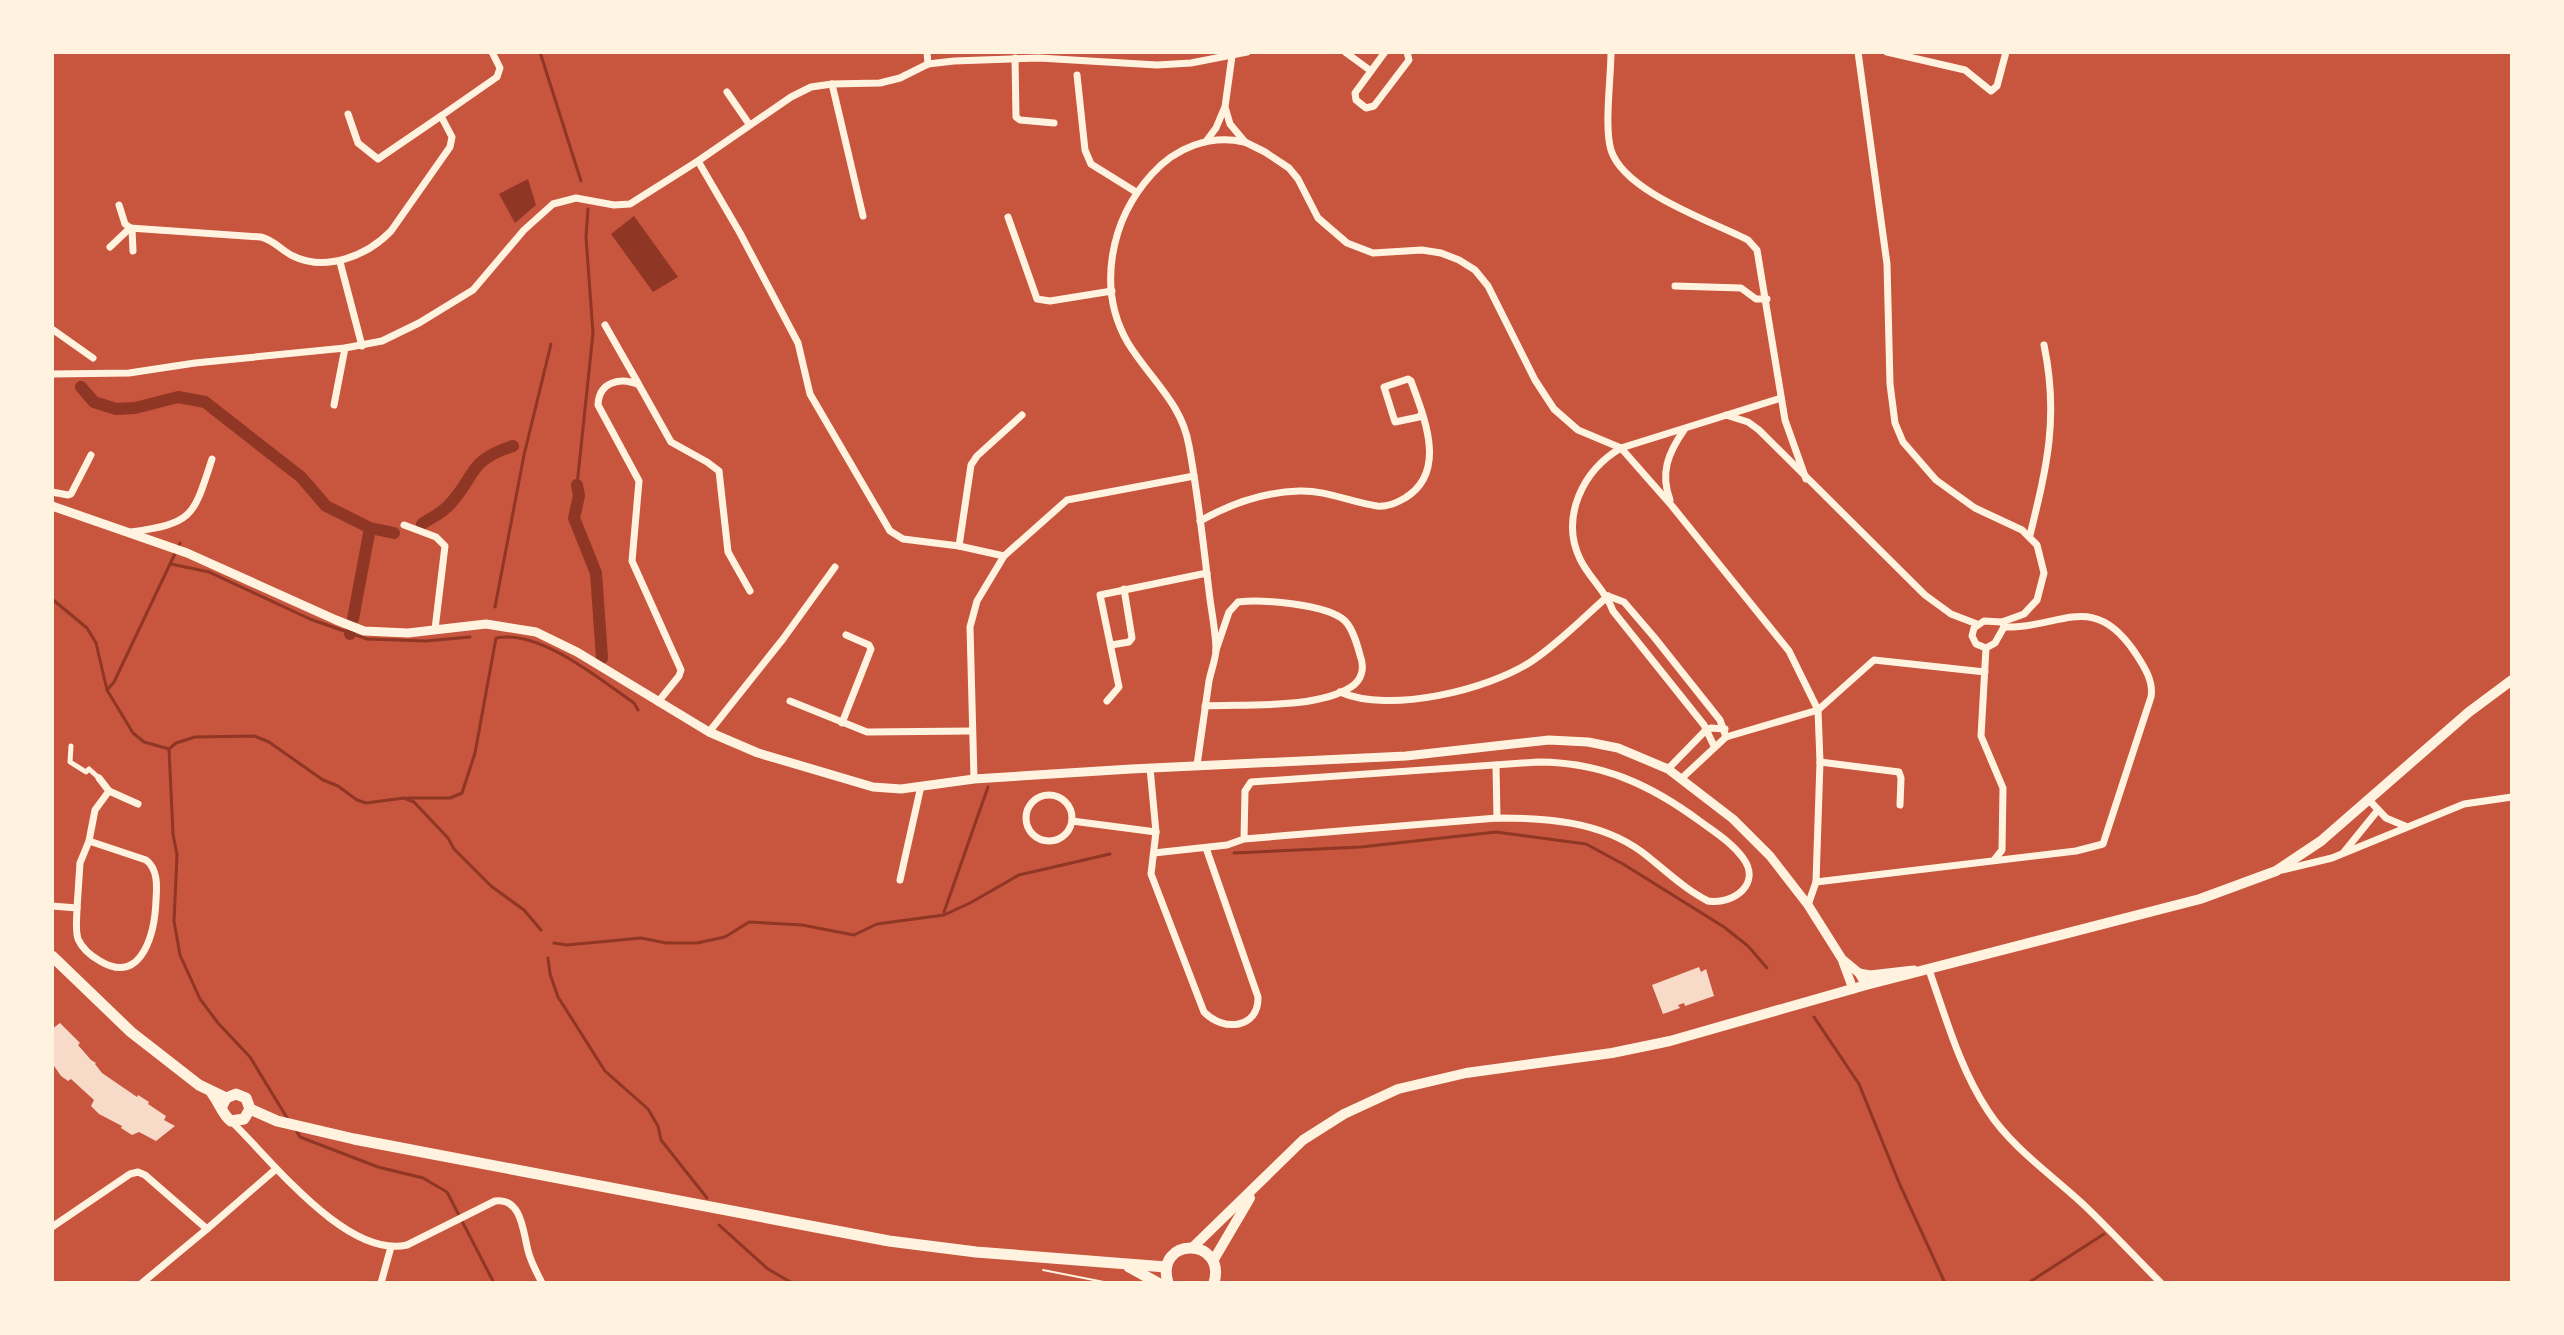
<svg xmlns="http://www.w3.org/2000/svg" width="2564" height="1335" font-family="'Fira Sans',sans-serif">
  <rect width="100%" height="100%" fill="#c8553d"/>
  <!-- water -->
  <g fill="#8f3625">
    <path d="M528,179L536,205L515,223L499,194Z"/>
    <path d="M634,216L678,277L653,292L611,234Z"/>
  </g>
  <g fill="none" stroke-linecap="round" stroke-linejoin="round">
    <!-- stream -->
    <g stroke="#8f3625" stroke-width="3">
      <path d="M540,52L581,181"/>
      <path d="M577,485L593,333L586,237L588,209"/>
      <path d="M171,564L209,572L310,619L367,639L426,641L470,637"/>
      <path d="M52,599L87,628L96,643L107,690L133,733L144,742L169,749L173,834L177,855L174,921L180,955L200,999L218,1023L250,1057L289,1121"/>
      <path d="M495,607L524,455L551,344"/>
      <path d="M107,690L114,682L180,543"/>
      <path d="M169,749L176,743L195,737L254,736L269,742L323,780L338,786L357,800L366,803L404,798L414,802L448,838L454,849L491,886L524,910L541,930"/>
      <path d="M408,798H450L462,793L475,753L496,638C540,629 599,679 634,703L638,710"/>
      <path d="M1234,853L1361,847L1496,832L1586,844L1623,864L1724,927L1748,946L1767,968"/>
      <path d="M944,912L988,787"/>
      <path d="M554,943L567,945L641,938L666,943H697L725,937L749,922L802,925L854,935L877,924L944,915L970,903L1019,875L1110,854"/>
      <path d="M548,958L550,974L558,997L605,1071L648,1109L658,1126L661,1140L707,1198"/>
      <path d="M1814,1017L1859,1084L1900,1185L1945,1283"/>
      <path d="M296,1130L300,1137L378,1167L423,1178L447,1192L494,1283"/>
      <path d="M719,1225L768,1269L792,1283"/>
      <path d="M2028,1283L2104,1234"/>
    </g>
    <!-- canal -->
    <g stroke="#8f3625" stroke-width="12">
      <path d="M81,387L94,402L116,409L135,408L178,397L205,402L301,477L326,506L370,528L353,619"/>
      <path d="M577,485L579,496L574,518L596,573L602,658"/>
      <path d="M422,524C431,518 442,513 449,505C477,476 466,461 513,446"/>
      <path d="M370,528L394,533"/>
      <path d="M350,634V633"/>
    </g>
  </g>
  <!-- building -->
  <g fill="#f7dbc8">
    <path d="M1699,967L1701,972L1706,969L1714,996L1685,1006L1684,1003L1678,1005L1680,1008L1663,1014L1652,985Z"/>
    <path d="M60,1023L80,1043L78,1045L91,1060L96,1063L95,1064L102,1073L137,1097L138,1095L149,1102L148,1104L166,1116L164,1120L175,1126L156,1141L139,1132L132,1135L121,1128L122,1126L99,1114L91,1106L94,1100L71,1079L68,1081L61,1076L52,1063V1029Z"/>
  </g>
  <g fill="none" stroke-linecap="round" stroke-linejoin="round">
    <!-- path -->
    <path stroke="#fff3e0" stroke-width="2" d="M1043,1270L1109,1283"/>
    <!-- pedestrian -->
    <path stroke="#fff3e0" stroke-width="5" d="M71,746L70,762L86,772L89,769L99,778"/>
    <!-- minor -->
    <g stroke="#fff3e0" stroke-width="7">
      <path d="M927,52L928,64"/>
      <path d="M1345,52L1371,71"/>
      <path d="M1385,52L1355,93L1356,100L1366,108L1374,106L1409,60L1407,52"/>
      <path d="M1611,52C1611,78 1604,127 1611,150C1624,192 1711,221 1748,240L1757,250L1785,420L1806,479"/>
      <path d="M1858,52L1887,264L1890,384L1895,423L1903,442L1936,480L1975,508L2022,530L2037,545L2044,573L2037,600L2024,614L2002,622"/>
      <path d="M1887,52L1965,70L1991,91L1997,86L2006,52"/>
      <path d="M1232,56L1225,107L1230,124L1245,142L1265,152L1289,168L1298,179L1318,218L1347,243L1373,253L1422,250L1441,253L1459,260L1475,270L1488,286L1535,380L1554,409L1578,430L1621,448L1672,506L1789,651L1818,710L1820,762L1816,882L1808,905"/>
      <path d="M1015,58L1016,117L1020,120L1054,123"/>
      <path d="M1077,75L1085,150L1091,164L1136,192"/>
      <path d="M832,84L863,216"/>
      <path d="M727,92L749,124"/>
      <path d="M348,114L358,143L378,159L441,116"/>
      <path d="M1207,140L1216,128L1224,109"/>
      <path d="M698,161L740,233L798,343L810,394L890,531L903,539L959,546L1004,556L1067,500L1194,476"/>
      <path d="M119,205L125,224L132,229L133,251"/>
      <path d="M1008,217L1037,299L1050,301L1112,291"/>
      <path d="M110,247L130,228L261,237C274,240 282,251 293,256C326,272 367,256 391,231L450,147L452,137L441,116L497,77L500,68L492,52"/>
      <path d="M340,262L362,346"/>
      <path d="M1675,286L1741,288L1756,299H1767"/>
      <path d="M605,325L638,383"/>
      <path d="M52,329L93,358"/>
      <path d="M52,374L129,373L195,363L345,348L382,341L419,323L473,290L524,230L553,204L576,198L614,205L630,204L698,161L791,97L811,87L832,84L880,83L900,78L928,64L954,61L1039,58L1157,65L1191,63L1247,52"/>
      <path d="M334,405L345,348"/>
      <path d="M1726,415L1748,422L1759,430L1925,595L1951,614L1977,624"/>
      <path d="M52,492L68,495L71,494L91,455"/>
      <path d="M1670,500C1660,473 1668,453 1684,430"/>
      <path d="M1200,521C1230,504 1264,492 1299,491C1326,490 1350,502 1377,506C1388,507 1396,503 1405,498C1448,472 1424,417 1411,381L1408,379L1384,387L1395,422L1419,417L1422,413"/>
      <path d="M404,525L436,537L445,546L435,629"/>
      <path d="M131,532C194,523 193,517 212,459"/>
      <path d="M2030,535C2047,466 2059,417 2044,345"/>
      <path d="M959,546L971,465L977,456L1022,415"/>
      <path d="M1608,596L1624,602L1654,637L1720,720L1726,737"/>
      <path d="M1984,621L2002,622L2004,627L1995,643L1986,648L1976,644L1972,636L1974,628Z"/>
      <path d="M1111,645L1129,642L1132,638L1124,589"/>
      <path d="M1986,648L1981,736L2003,788L2002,850L1995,859"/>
      <path d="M1340,692C1389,714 1488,690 1532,661C1559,643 1583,618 1608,596"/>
      <path d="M790,701L867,732L972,731"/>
      <path d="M1107,701L1119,687L1100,595L1207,573"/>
      <path d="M658,702L679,676L681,670L632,561L639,481L598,405C599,381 621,377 639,385L671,442L707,462L719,471L728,552L750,591"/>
      <path d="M1205,706C1246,704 1317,709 1351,687C1362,680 1365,668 1360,655C1357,644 1353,629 1345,621C1328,604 1261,599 1238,602L1229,612L1216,650"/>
      <path d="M842,723L871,649L869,645L846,635"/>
      <path d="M709,732L783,639L835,567"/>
      <path d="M1714,746L1704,725L1613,611C1606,591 1589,578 1580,559C1560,517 1583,470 1621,448L1781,398"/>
      <path d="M1820,762L1899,772L1901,778L1900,805"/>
      <path d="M1197,765C1201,737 1205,709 1209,681C1211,671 1215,661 1216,651C1216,632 1211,610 1209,591C1203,542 1198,494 1189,446C1182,403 1150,379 1128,343C1096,288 1111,219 1152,174C1175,148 1210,134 1244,142"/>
      <path d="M1496,765L1497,818"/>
      <path d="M1150,768L1156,832L1151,874L1204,1012C1223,1032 1259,1029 1258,997L1206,848"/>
      <path d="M1668,769L1705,731L1711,728L1725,729"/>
      <path d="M1682,778L1726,737L1818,710L1874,660L1985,672"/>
      <path d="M974,779L970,627L977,601L1004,556"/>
      <path d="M109,791L138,804"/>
      <circle cx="1049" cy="818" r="23"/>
      <path d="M2369,800L2386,818L2405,826"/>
      <path d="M1072,821L1156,832"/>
      <path d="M2344,852L2378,810"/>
      <path d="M1154,853L1227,845L1244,839L1497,818C1546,818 1600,821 1642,852C1663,868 1684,889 1708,901C1733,905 1762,884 1743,858C1732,843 1716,833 1701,822C1651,785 1602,762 1538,762L1251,782L1245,791L1244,839"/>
      <path d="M2282,870L2332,858L2464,804L2512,797"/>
      <path d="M900,880L921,786"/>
      <path d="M1816,882L2076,851L2103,844L2151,697C2154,680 2143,665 2134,651C2092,590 2060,629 2004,627"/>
      <path d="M52,906L77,908L80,863L89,841L95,810L109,791L99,778"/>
      <path d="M77,908C77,917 75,930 78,939C82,948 91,956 100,961C143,987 155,930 156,900C157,886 158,869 146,860L89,841"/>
      <path d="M1929,970C1946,1018 1960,1069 1988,1111C2012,1148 2052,1175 2084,1205C2110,1230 2135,1257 2161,1283"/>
      <path d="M231,1121C270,1158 346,1259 407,1245L495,1201C523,1197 523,1235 529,1254C532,1264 537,1273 542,1283"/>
      <path d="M52,1227L130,1174L138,1172L145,1175L207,1229L142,1283"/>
      <path d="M207,1229L276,1169"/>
      <path d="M381,1283L391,1247"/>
    </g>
    <!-- tertiary -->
    <g stroke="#fff3e0" stroke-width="9">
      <path d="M52,506L187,553L336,620L364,631L408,633L486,624L536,632L577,652L709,732L758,753L873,787L901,789L974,779L1131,769L1406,756L1549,740L1588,742L1618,748L1668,769L1733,819L1770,856L1808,905L1842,959L1859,973L1866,985"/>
      <path d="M1843,962L1853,989"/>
      <path d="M1859,973L1870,975L1914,970"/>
    </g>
    <!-- secondary -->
    <g stroke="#fff3e0" stroke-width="10">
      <path d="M1192,1248L1303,1140L1344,1114L1398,1089L1466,1073L1612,1053L1670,1041L1866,985L2200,899L2276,871L2321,841L2469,712L2512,680"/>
      <path d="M1213,1261L1250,1198"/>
    </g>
    <!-- primary -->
    <g stroke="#fff3e0" stroke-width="11">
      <path d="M52,956L131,1032L199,1085L226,1098"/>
      <path d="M212,1093C219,1102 223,1116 231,1121L244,1119L250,1109L246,1098L236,1094L226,1098L222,1106"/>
      <path d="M250,1109L277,1121L354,1139L889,1241L976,1252L1166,1267"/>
      <path d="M1129,1267L1158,1283"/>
      <path d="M1168,1283C1154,1236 1227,1237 1214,1283"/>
    </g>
  </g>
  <!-- border -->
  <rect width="2564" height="1335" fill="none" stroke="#fff3e0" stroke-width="108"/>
</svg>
